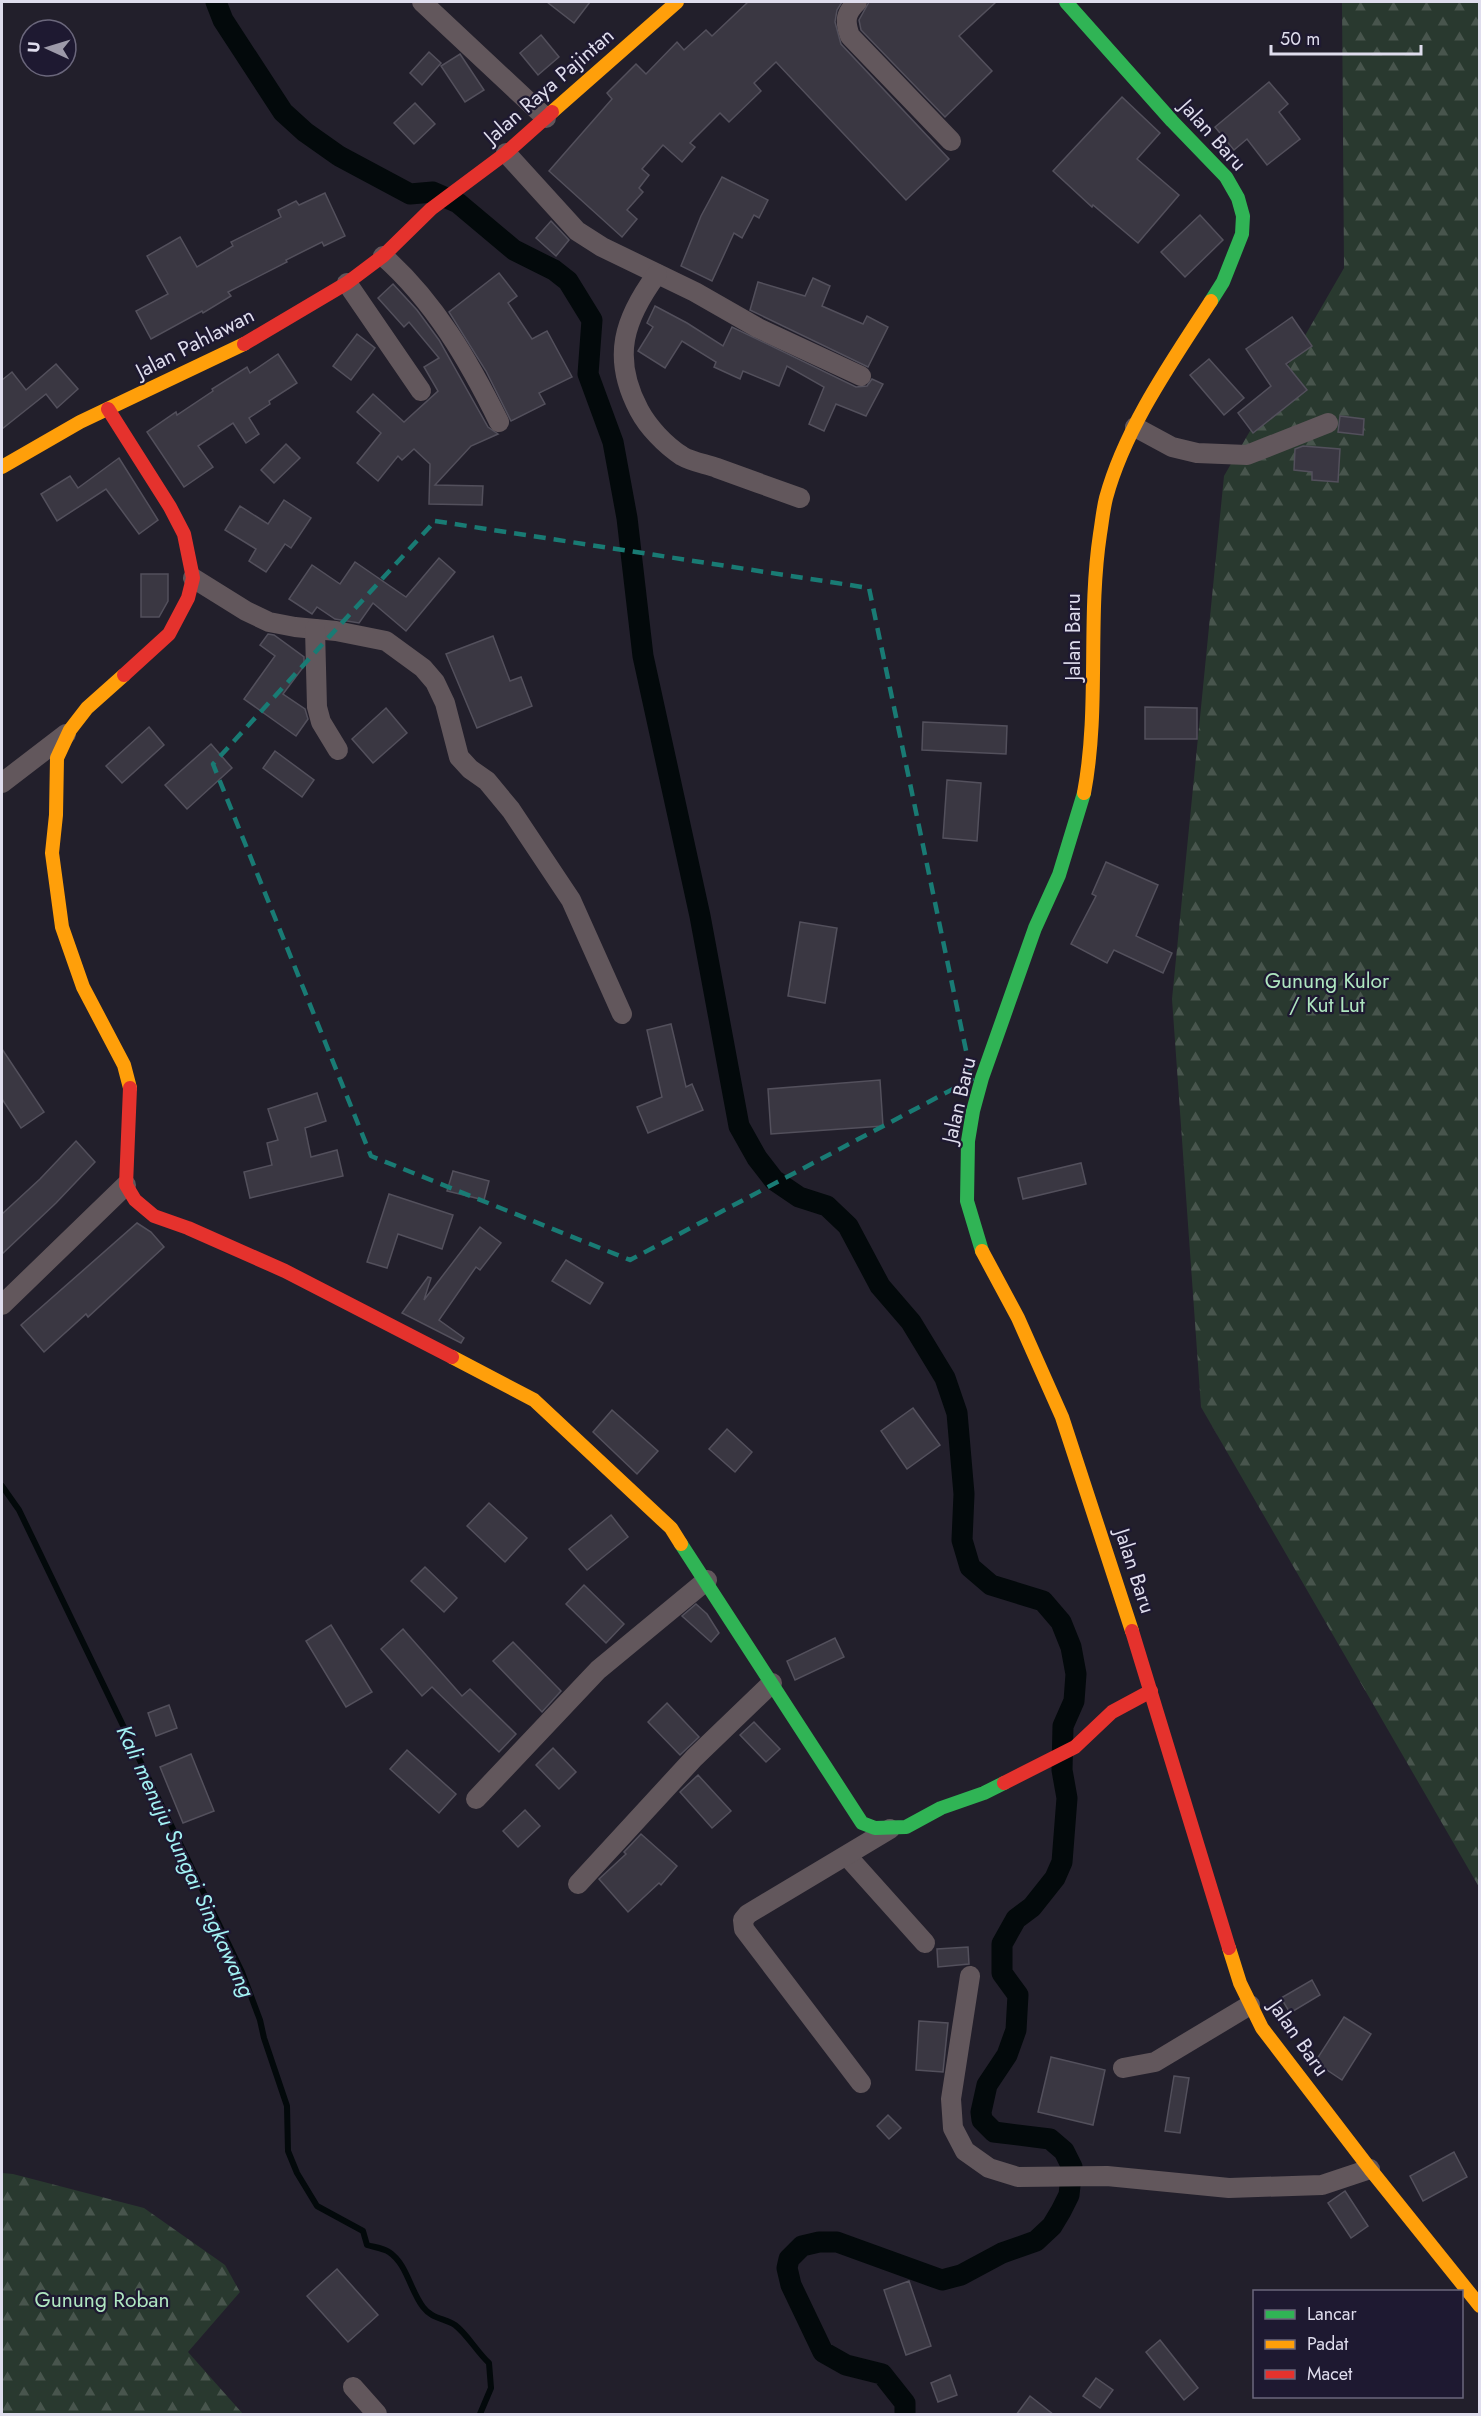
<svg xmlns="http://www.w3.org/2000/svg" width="1481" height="2416" font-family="Jost,sans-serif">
  <defs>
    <pattern id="forest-firs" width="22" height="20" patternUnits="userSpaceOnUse" patternTransform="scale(1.5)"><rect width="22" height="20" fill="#29392f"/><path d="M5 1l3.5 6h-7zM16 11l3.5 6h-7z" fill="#48554d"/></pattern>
  </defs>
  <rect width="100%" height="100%" fill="#221f2b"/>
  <!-- forest -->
  <g fill="url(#forest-firs)">
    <path d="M1342,2H1479V1887L1201,1407L1172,999L1224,476L1344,268Z"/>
    <path d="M2,2173L13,2174L144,2208L225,2265L240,2292L188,2352L243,2414H2Z"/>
  </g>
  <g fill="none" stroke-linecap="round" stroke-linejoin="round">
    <!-- stream -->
    <path stroke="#03090b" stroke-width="6" d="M2,1486L19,1510L242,1972L260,2020L264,2038L287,2106L288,2151L297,2173L317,2206L363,2231L367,2245C373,2247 383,2248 389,2252C407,2264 410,2290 423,2307C432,2319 444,2318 455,2325C467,2334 477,2352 489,2363L491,2388L480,2414"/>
    <!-- canal -->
    <path stroke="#03090b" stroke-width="21" d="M216,2L223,20L283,112L305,132L339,156L410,194L433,192L458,203L514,250L554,270L568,281L592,320L588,374L613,442L627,518L643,656L700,916L739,1126L757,1158L774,1180L799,1197L827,1206L848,1226L880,1286L911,1322L945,1378L957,1413L964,1494L962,1540L970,1567L991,1585L1043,1601L1061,1622L1071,1647L1076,1674L1074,1701L1063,1726L1062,1770L1067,1798L1062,1862L1055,1878L1032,1907L1016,1919L1002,1944V1973L1018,1995L1016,2030L1007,2055L987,2085L981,2112L982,2120L994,2132L1050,2139L1064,2151L1072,2167L1069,2195L1061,2211L1052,2226L1036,2241L1002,2253L961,2275L942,2280L837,2242H819L802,2246L789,2259L787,2268L791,2285L823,2352L846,2365L882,2374L905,2403V2414"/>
  </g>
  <!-- building -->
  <g fill="#3a3742" stroke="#53505c" stroke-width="1.5">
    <path d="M547,2H590L574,23Z"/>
    <path d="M748,2H842L837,10L835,22L841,44L949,159L906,200L776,62L754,83L761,91L729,122L720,113L690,143L695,147L682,162L663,145L642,169L649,175L639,188L643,192L627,210L637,219L622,237L549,171L612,99L607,93L636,64L646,74L677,42L684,50L706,30L712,36Z"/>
    <path d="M869,2H996L959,36L992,71L945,117L861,30L859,20Z"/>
    <path d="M541,35L559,57L538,75L520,53Z"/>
    <path d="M429,52L441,63L422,85L410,73Z"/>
    <path d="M460,54L484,90L465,102L441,66Z"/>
    <path d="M1269,82L1288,104L1279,112L1300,139L1267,165L1247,139L1234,150L1215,127Z"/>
    <path d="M1122,97L1160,133L1137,159L1179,195L1138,243L1093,205L1092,207L1053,171Z"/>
    <path d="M415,103L435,124L414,144L394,123Z"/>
    <path d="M722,177L768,200L759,218L754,215L742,238L734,233L712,281L681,266L701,216Z"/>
    <path d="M325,193L345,236L324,246L322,242L286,260L287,262L228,292L231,296L203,313L202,311L151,339L136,311L168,294L147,256L180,237L197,267L233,246L231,242L281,217L278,210L296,201L299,205Z"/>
    <path d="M1200,215L1223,240L1185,277L1161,252Z"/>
    <path d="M551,221L569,240L556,256L536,238Z"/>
    <path d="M499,273L517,296L508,303L532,339L547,331L572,377L539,393L545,404L511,421L486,371L449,312Z"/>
    <path d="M813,278L830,286L822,306L863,324L867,316L888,327L868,367L750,310L758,282L805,296Z"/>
    <path d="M393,284L417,310L439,340L488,427L498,434L471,446L435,485L483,486L482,505L429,504L430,464L414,449L402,460L398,456L378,481L357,463L381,433L357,412L373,394L404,422L438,391L424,367L439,358L409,322L404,327L378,298Z"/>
    <path d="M655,306L687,323L723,346L732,327L856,387L867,386L872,379L883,384L866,416L836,404L824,431L809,424L824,387L787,366L779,386L743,371L740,379L714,367L716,362L682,341L665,368L638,351L653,327L647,323Z"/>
    <path d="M1292,317L1312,346L1286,364L1307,390L1253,433L1238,413L1271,386L1246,349Z"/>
    <path d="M357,334L375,348L351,380L333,366Z"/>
    <path d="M278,354L297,383L269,401L270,404L249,418L259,434L246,443L233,423L198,446L213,467L184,487L147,432L176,412L177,415L213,391L212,389L247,367L250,373Z"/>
    <path d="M1209,359L1244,398L1224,415L1190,375Z"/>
    <path d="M56,364L78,389L57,408L46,394L2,429V380L12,372L26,390Z"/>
    <path d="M1340,416L1364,419L1363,435L1338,432Z"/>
    <path d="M286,444L300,458L274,483L261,470Z"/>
    <path d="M1303,446L1340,449L1338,482L1312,480V472L1294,470L1295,449Z"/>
    <path d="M119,458L158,520L139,534L106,489L57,521L41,494L70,476L78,488Z"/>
    <path d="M284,500L311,518L291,548L285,544L266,572L249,561L256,549L225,530L240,506L268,524Z"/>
    <path d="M439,558L455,572L406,631L373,603L359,623L335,619L317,607L312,614L289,599L312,565L340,584L355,562L406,597Z"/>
    <path d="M141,574H168V601L159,617H141Z"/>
    <path d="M268,634L274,635L304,657V666L283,694L305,709L308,719L296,736L244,699L275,656L260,645Z"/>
    <path d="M493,636L510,681L521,677L532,706L477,728L446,654Z"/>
    <path d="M1145,707L1197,708V739H1145Z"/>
    <path d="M386,708L407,733L373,763L352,739Z"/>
    <path d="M923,722L1007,726L1006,754L922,750Z"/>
    <path d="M149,727L164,745L122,783L106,766Z"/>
    <path d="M211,744L232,768L187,809L165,785Z"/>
    <path d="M275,751L314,780L302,797L263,768Z"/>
    <path d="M947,780L981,783L977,841L943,838Z"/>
    <path d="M1106,862L1158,885L1136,936L1172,953L1163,973L1114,950L1107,963L1071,944L1096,896L1092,894Z"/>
    <path d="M800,922L837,928L825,1003L788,996Z"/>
    <path d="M671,1024L686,1087L692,1084L703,1110L648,1133L637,1107L662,1097L647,1030Z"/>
    <path d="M2,1049L44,1112L21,1128L2,1099Z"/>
    <path d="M880,1080L883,1126L771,1134L768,1089Z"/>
    <path d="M317,1093L326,1121L305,1128L311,1157L337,1150L343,1176L250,1198L244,1172L272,1165L267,1143L278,1140L268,1109Z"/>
    <path d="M76,1141L95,1162L56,1203L2,1254V1214L40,1179Z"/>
    <path d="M1081,1163L1086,1184L1023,1199L1018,1178Z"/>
    <path d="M453,1171L489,1181L484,1200L447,1191Z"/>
    <path d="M389,1194L453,1215L442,1249L398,1234L387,1268L367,1262Z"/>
    <path d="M137,1223L151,1232L164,1247L88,1317L86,1314L44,1352L21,1325Z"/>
    <path d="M480,1227L501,1243L480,1270L476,1267L439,1320L464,1338L461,1343L402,1313L428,1277L431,1278L424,1300Z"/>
    <path d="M566,1260L603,1283L590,1304L552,1281Z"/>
    <path d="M913,1408L940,1445L907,1469L881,1431Z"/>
    <path d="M612,1410L658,1451L637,1474L593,1432Z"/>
    <path d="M727,1429L752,1452L735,1472L709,1449Z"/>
    <path d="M489,1503L527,1538L505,1562L467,1526Z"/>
    <path d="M611,1515L628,1537L587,1570L569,1549Z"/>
    <path d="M425,1567L457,1598L444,1612L411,1581Z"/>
    <path d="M584,1585L624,1624L606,1643L566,1604Z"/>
    <path d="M696,1604L707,1614L719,1633L711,1642L682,1616Z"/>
    <path d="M331,1625L372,1692L346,1707L306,1641Z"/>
    <path d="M403,1629L462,1696L470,1689L516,1734L499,1752L432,1687L422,1696L381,1649Z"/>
    <path d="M835,1638L844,1657L795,1680L787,1661Z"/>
    <path d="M513,1642L561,1691L542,1712L493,1661Z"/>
    <path d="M667,1703L699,1737L680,1755L648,1722Z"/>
    <path d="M169,1705L177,1728L156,1736L148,1713Z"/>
    <path d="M754,1722L780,1749L766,1762L740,1735Z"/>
    <path d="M553,1748L576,1772L559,1789L536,1765Z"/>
    <path d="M407,1750L456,1794L439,1813L390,1769Z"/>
    <path d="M191,1754L214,1811L183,1823L160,1767Z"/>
    <path d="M698,1775L731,1811L712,1828L680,1792Z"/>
    <path d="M525,1810L540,1826L518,1847L503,1831Z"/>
    <path d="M641,1834L677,1866L661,1885L659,1883L628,1912L599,1879L626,1854L624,1852Z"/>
    <path d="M968,1947L969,1964L938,1967L937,1949Z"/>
    <path d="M1312,1980L1320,1995L1290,2013L1281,1998Z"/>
    <path d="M1344,2017L1371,2034L1342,2080L1315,2062Z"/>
    <path d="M919,2021L948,2023L943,2072L916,2070Z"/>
    <path d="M1051,2057L1105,2070L1093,2125L1038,2112Z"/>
    <path d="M1174,2076L1189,2078L1180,2133L1165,2131Z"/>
    <path d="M888,2115L901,2128L889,2139L877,2126Z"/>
    <path d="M1454,2152L1467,2177L1423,2201L1410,2176Z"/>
    <path d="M1345,2191L1368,2226L1351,2238L1328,2203Z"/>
    <path d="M337,2269L378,2315L348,2342L307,2296Z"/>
    <path d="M909,2281L931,2346L906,2355L884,2290Z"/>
    <path d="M1160,2340L1198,2388L1184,2400L1146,2352Z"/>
    <path d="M950,2375L957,2395L938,2402L931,2383Z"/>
    <path d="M1096,2378L1113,2390L1100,2408L1083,2396Z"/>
    <path d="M1030,2396L1054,2415H1016Z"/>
  </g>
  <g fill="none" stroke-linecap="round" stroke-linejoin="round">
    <!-- street -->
    <g stroke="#62575c" stroke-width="20">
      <path d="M422,2L546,118"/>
      <path d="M857,2C846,13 844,20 850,36L951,141"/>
      <path d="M506,153L577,231L602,247L695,292L758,328L861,376"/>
      <path d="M383,256C434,301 469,361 499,422"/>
      <path d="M657,274C624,319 611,357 639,410C648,427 665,445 682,456C692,462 706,464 717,468C745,478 772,488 800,498"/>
      <path d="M347,283L421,391"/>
      <path d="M1135,427L1172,447L1197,453L1247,455L1328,423"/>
      <path d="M193,578L246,611L269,622L295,627L336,631L386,641L423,668L435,682L445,703L459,757L470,769L487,781L511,810L571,900L622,1014"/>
      <path d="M315,629L317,707L321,722L338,750"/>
      <path d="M2,783L66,734"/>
      <path d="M2,1305L126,1185"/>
      <path d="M476,1799L598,1670L707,1580"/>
      <path d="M847,1856L925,1943"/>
      <path d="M578,1884L694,1758L772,1683"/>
      <path d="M970,1976L951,2099L953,2128L965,2151L989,2168L1018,2177L1107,2176L1229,2188L1322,2185L1370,2169"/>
      <path d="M1123,2068L1155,2062L1250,2005"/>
      <path d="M861,2083L744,1929L743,1920L748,1914L890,1829"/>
      <path d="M353,2387L377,2414"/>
    </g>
    <!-- fast -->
    <g stroke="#30b455" stroke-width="14">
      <path d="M1066,2L1172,121L1226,177L1238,198L1243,216L1242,234L1223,282L1211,301"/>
      <path d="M982,1251L967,1201L968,1141L973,1111L982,1078L1035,928L1059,875L1084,793"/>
      <path d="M681,1544L862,1823L875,1828L906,1827L941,1808L984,1793L1004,1783"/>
    </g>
    <!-- slow -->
    <g stroke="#ff9f0a" stroke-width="14">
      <path d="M552,112L677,2"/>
      <path d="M2,467L80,422L244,344"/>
      <path d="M124,675L87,708L70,730L57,758L56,815L52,853L62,927L83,987L124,1065L130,1088"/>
      <path d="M1084,793C1100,708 1087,620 1100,534C1102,522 1103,510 1106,498C1125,428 1172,361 1211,301"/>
      <path d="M982,1251L1018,1318L1062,1417L1132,1631"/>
      <path d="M452,1357L534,1400L671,1528L681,1544"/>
      <path d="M1229,1948L1240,1983L1262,2028L1370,2169L1480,2306"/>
    </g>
    <!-- jam -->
    <g stroke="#e5322d" stroke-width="14">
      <path d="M244,344L347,283L383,256L431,209L506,153L552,112"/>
      <path d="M108,409L170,507L184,534L193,578L188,598L169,634L124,675"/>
      <path d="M130,1088L126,1185L135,1200L154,1216L188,1228L285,1271L452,1357"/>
      <path d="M1132,1631L1229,1948"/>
      <path d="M1004,1783L1075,1747L1112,1712L1151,1691"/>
    </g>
  </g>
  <!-- marked area -->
  <path fill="none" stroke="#197b74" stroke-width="4.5" stroke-dasharray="12 8" stroke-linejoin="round" d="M435,521L869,588L972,1079L630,1260L371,1156L213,764Z"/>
  <g text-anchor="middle" stroke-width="4.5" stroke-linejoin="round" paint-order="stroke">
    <!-- street labels -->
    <g font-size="21" fill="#dfdded" stroke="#1e1931">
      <text transform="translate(549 86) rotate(-41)" y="7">Jalan Raya Pajintan</text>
      <text transform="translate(1213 135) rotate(48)" y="7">Jalan Baru</text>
      <text transform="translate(195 343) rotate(-27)" y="7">Jalan Pahlawan</text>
      <text transform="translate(1073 637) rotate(-90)" y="7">Jalan Baru</text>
      <text transform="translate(959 1100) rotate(-77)" y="7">Jalan Baru</text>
      <text transform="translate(1135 1571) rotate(72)" y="7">Jalan Baru</text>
      <text transform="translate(1299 2038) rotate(55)" y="7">Jalan Baru</text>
    </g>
    <!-- park labels -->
    <g font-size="21" fill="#afe6c0" stroke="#1e1931">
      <text x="1327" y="988">Gunung Kulor<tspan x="1327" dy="24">/ Kut Lut</tspan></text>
      <text x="102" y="2307">Gunung Roban</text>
    </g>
    <!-- water labels -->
    <g font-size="22" font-style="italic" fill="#a3f2f4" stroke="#1e1931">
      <text transform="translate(186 1861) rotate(65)" y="8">Kali menuju Sungai Singkawang</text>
    </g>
  </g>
  <!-- border -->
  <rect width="1481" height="2416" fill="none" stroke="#dfdded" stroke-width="6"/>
  <!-- legend -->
  <rect x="1253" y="2290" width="210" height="108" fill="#1e1931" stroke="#6b677c" stroke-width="1.5"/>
  <rect x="1265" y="2310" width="30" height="9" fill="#30b455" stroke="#6b677c" stroke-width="1.5"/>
  <text x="1307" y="2320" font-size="18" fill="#dfdded">Lancar</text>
  <rect x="1265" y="2340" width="30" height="9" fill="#ff9f0a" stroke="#6b677c" stroke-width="1.5"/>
  <text x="1307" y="2350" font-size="18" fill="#dfdded">Padat</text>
  <rect x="1265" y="2370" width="30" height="9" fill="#e5322d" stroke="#6b677c" stroke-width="1.5"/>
  <text x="1307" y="2380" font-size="18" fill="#dfdded">Macet</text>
  <!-- north arrow -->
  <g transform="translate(48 48) rotate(274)"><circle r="28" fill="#1e1931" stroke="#6b677c" stroke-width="1.5"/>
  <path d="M0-4.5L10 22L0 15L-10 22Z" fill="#9d9aa9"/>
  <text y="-9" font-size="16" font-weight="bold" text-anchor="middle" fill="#dfdded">U</text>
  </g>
  <!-- scale -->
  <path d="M1271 45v9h150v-9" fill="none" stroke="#dfdded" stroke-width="3"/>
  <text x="1280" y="45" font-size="18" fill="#dfdded" stroke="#1e1931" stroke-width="4.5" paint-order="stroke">50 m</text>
</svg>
